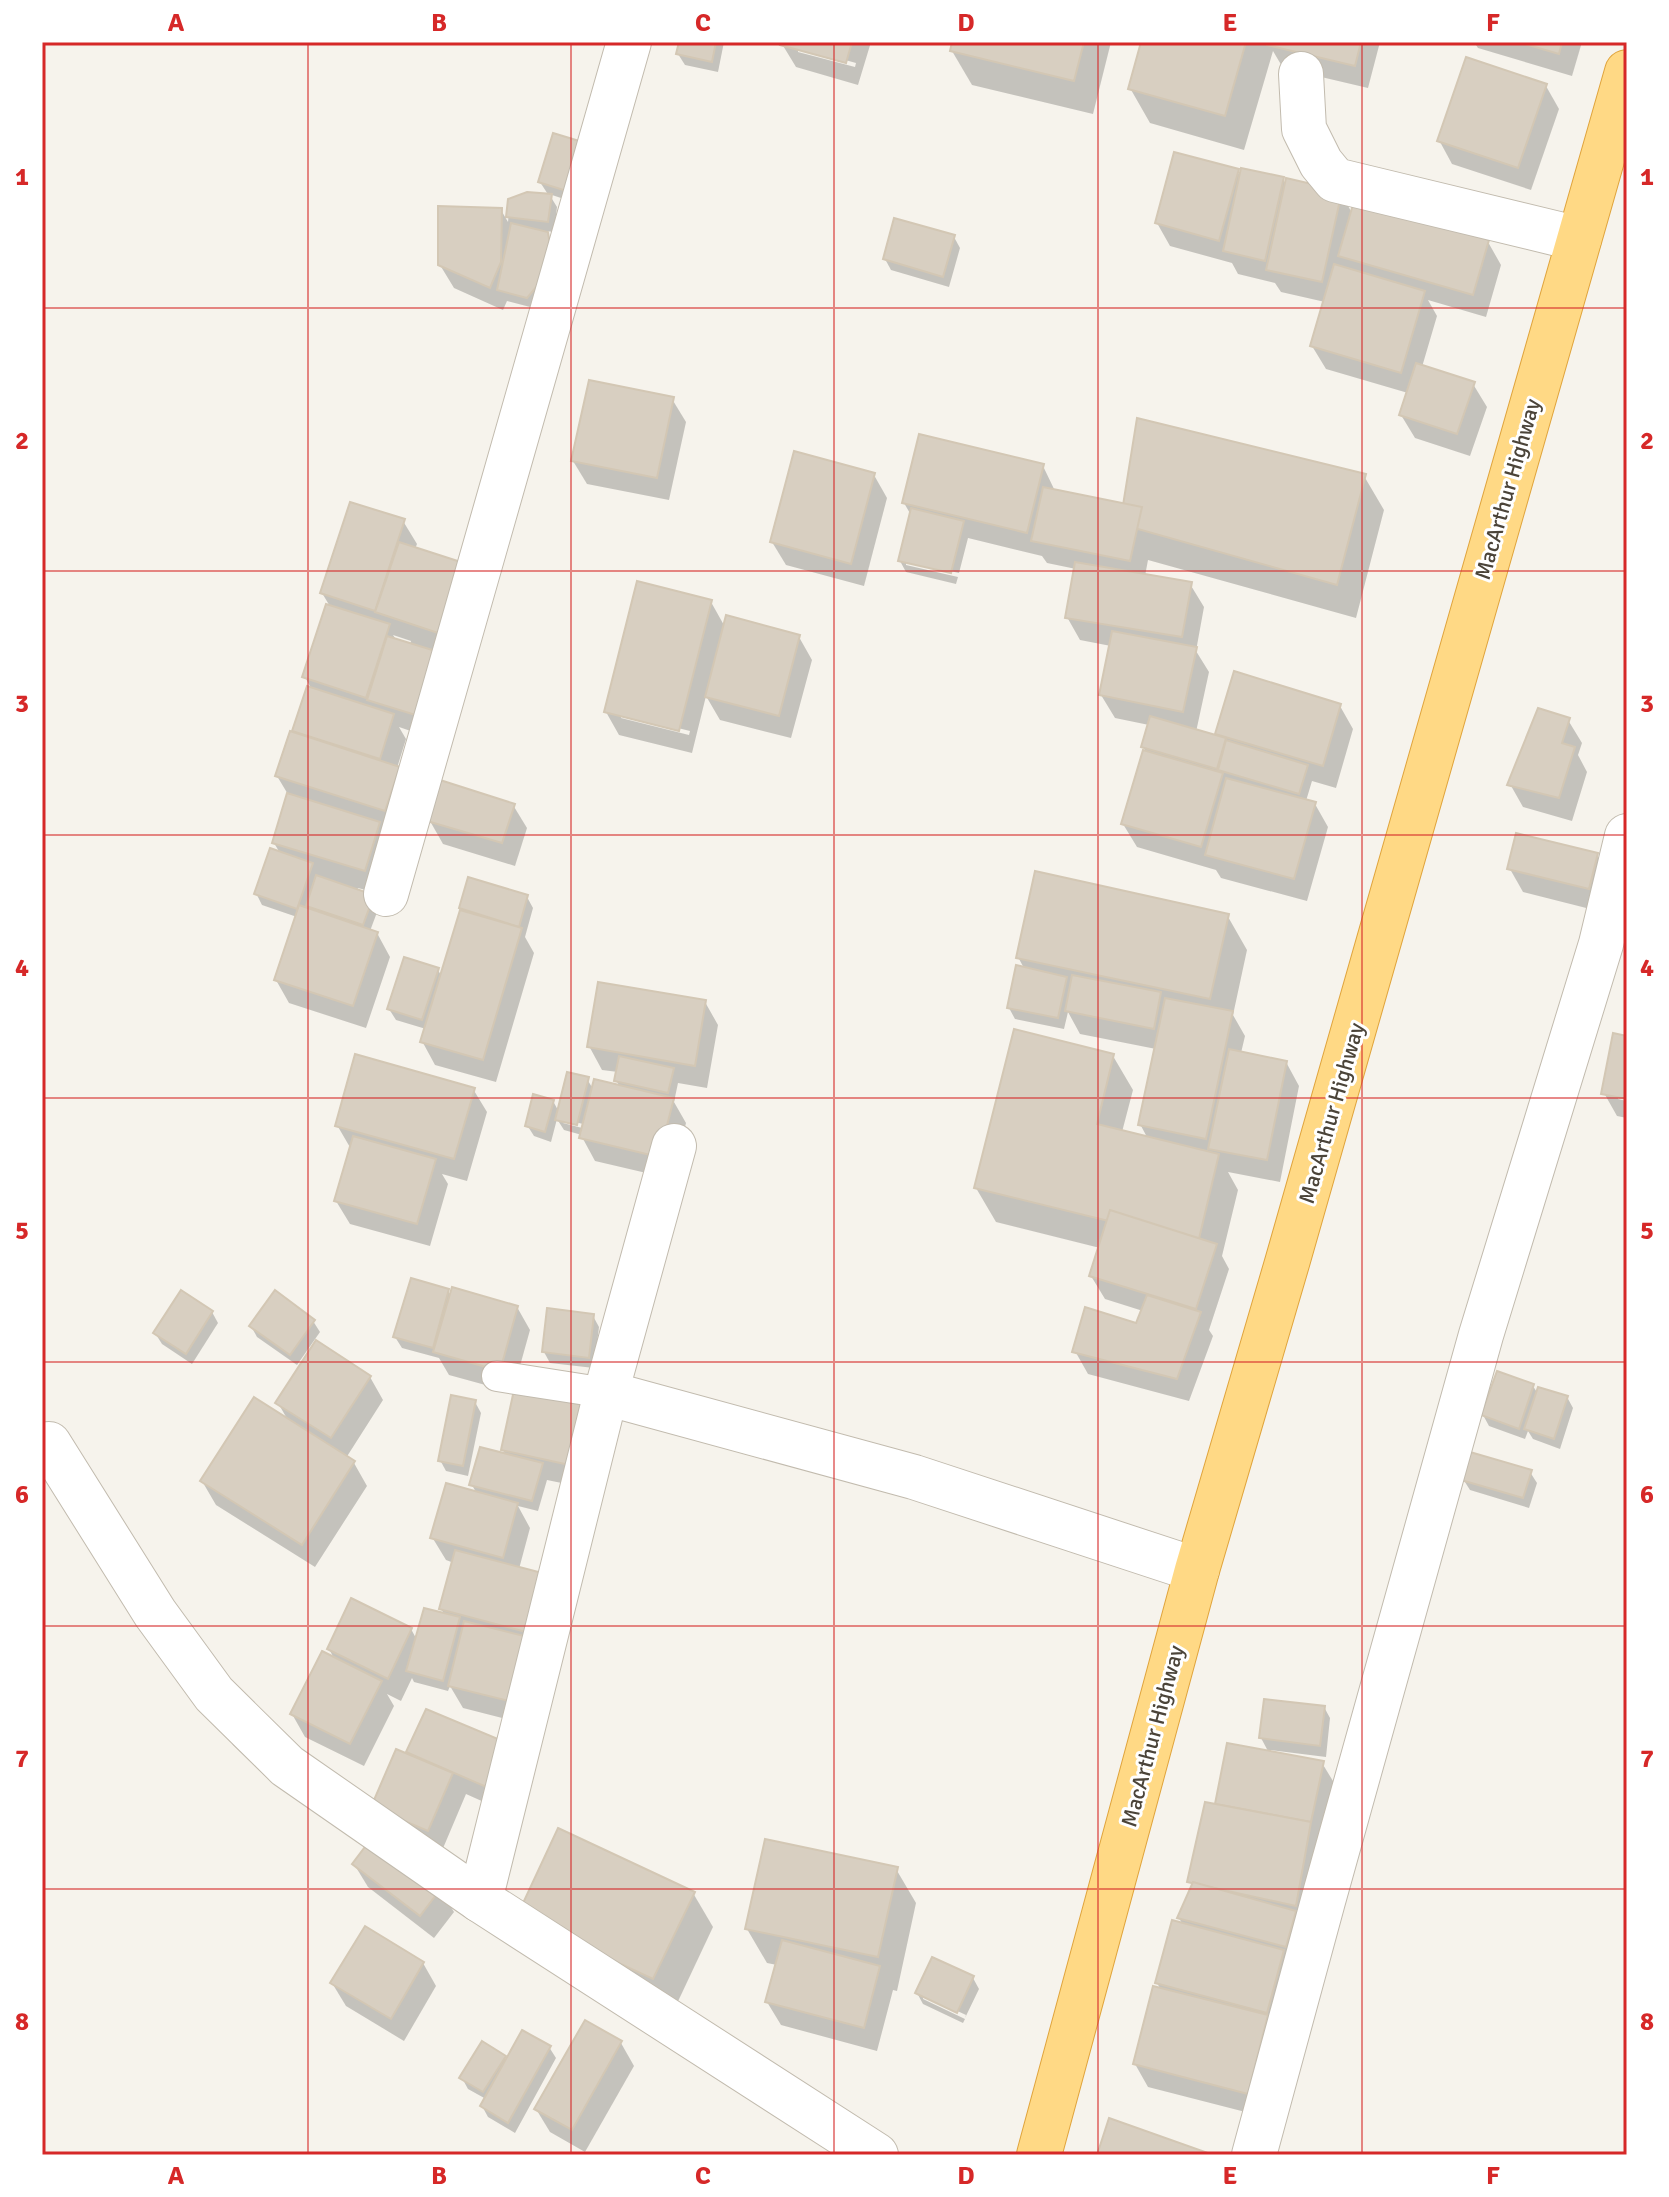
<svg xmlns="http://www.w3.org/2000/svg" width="1669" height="2197" font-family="Signika,sans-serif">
  <rect width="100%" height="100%" fill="#f6f3ec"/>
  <!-- shadow -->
  <g fill="#0003" fill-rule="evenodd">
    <path d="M681,42H724L718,72L685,65L678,54Z"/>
    <path d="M783,42H871L858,85L796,67L782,44ZM798,47L856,63L855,67L798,52Z"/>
    <path d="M954,42H1111L1093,114L972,85L952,51Z"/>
    <path d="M1143,42H1380L1368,88L1283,68L1273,51L1244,150L1150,123L1130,88Z"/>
    <path d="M1474,42H1582L1572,76L1478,48Z"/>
    <path d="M1546,86L1559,109L1531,190L1452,164L1439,140Z"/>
    <path d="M555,135L579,204L549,194L557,207L554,232L546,231L554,245L534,308L507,301L503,310L454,288L440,265L501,210L508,222L510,201L549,196L540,182Z"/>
    <path d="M1237,171L1241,178L1283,179L1286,185L1341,193L1352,213L1488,242L1501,265L1486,317L1428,300L1437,316L1422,367L1473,384L1487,407L1470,456L1415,438L1401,415L1408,393L1326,369L1312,346L1325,302L1281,292L1275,283L1238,274L1232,263L1170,246L1157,223Z"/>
    <path d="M954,237L960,248L949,287L891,270L885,259Z"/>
    <path d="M672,399L686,422L669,500L587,484L573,461Z"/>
    <path d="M1043,466L1055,491L1125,505L1364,476L1384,510L1356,618L1148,560L1145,576L1190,584L1204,607L1196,651L1209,672L1196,732L1220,738L1217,733L1340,706L1353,729L1336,788L1312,781L1306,801L1315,804L1328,827L1307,901L1221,878L1216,870L1137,847L1123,824L1145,750L1143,747L1149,725L1115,718L1101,695L1111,646L1080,640L1067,617L1076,569L1047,563L1042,556L968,538L959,573L906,561V565L958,577L956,584L906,572L900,561L911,515L904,503Z"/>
    <path d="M874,475L887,498L864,586L786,565L772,542Z"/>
    <path d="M403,521L417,544L415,549L472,567L434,739L399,727L406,739L397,768L398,834L381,828L392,847L377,893L358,888L357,891L379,907L370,931L377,933L390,957L366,1028L289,1003L276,980L297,917L262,905L256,893L280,853L274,843L289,796L277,776L293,734L308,688L312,690L305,677L331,608L322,593ZM393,635L411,641L410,645L397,641Z"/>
    <path d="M711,602L725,627L799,637L812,660L791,738L720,720L706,696L692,753L619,735L606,712ZM621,714L690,731L689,735L621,718Z"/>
    <path d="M1568,720L1582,743L1578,755L1587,772L1572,821L1523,807L1510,784Z"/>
    <path d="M513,805L527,828L515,866L443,844L430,821Z"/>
    <path d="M1597,855L1610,878L1602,912L1523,892L1510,869Z"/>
    <path d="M527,897L533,908L525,937L534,953L496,1082L435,1065L422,1041L426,1029L396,1020L389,1009L438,970L442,977L462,911L461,908Z"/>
    <path d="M1227,915L1247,950L1233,1015L1245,1036L1241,1053L1286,1062L1299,1086L1280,1182L1228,1172L1238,1190L1222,1256L1229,1269L1209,1330L1213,1336L1189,1401L1088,1374L1075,1351L1137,1325L1143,1311L1105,1299L1091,1276L1100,1248L996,1222L976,1188L1113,1056L1133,1090L1122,1132L1148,1139L1140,1124L1156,1049L1080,1034L1068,1012L1064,1029L1015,1019L1009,1008L1025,970L1018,957Z"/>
    <path d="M705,1002L718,1025L707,1088L678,1083L674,1102L686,1123L672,1179L595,1161L582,1137V1135L564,1130L557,1119L551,1142L534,1136L527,1125L553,1101L559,1112L587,1079L593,1089L620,1087L616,1080L618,1072L602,1070L589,1046ZM563,1119L587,1125L586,1129L563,1123Z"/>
    <path d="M1627,1038V1096L1618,1095V1099L1627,1101V1118L1617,1116L1604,1093Z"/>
    <path d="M473,1089L487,1112L467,1181L442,1174L448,1184L430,1246L350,1224L336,1201L351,1149L337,1125Z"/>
    <path d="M412,1280L448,1291L451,1296L453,1289L517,1307L530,1330L513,1391L586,1407L599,1430L586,1488L547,1480L538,1511L518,1506L530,1528L519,1569L545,1576L558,1599L543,1655L539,1654L544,1663L529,1725L463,1708L450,1686L448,1691L414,1682L412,1678L401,1701L387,1694L394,1706L364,1766L305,1737L292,1714L323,1654L335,1660L329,1649L352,1601L411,1629L417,1640L426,1610L445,1615L441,1609L454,1563L446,1560L432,1537L447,1486L477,1494L472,1485L481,1449L506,1456L503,1450L515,1393L449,1375L439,1358L402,1348L395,1337Z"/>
    <path d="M212,1312L218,1323L192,1364L162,1344L155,1333Z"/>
    <path d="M593,1316L599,1327L594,1368L550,1363L544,1352Z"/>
    <path d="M313,1321L320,1332L297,1365L257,1337L251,1326Z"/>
    <path d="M370,1377L383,1400L346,1458L354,1463L367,1486L315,1567L216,1505L202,1481L289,1422L278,1403Z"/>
    <path d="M1533,1386L1538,1394L1567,1397L1573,1408L1560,1449L1533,1439L1528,1431L1525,1439L1489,1426L1483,1415Z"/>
    <path d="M475,1402L481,1413L468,1476L446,1471L440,1460Z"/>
    <path d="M1530,1472L1537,1483L1529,1508L1470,1490L1463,1479Z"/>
    <path d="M1324,1707L1330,1718L1326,1757L1270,1750V1753L1322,1763L1336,1786L1261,2116L1148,2087L1135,2064L1161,1990L1157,1983L1183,1925L1179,1918L1193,1887L1190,1882L1217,1806L1269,1753L1261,1738Z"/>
    <path d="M427,1712L504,1811L466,1794L441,1853L387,1830L407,1756Z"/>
    <path d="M227,1734L276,1769L267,1778L233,1745Z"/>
    <path d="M354,1864L440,1889L454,1912L434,1938L368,1887Z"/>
    <path d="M896,1869L916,1903L897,1991L893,1990L877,2051L781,2025L767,2002L777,1965L767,1963L747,1929Z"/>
    <path d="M693,1893L713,1927L673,2012L539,1950Z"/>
    <path d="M423,1963L436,1986L404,2041L346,2006L332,1983Z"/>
    <path d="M973,1978L979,1989L965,2018L966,2015L923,1995V1999L965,2019L963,2023L923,2004L917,1993Z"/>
    <path d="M621,2043L634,2066L585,2152L550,2132L536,2109Z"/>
    <path d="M549,2047L556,2058L515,2133L488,2117L482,2106L486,2099L468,2089L462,2078L504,2058L507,2062Z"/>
  </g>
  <!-- building -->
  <g fill="#d8cfc1" stroke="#d3c7b4" stroke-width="2">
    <path d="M679,42H716L712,62L676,54Z"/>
    <path d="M781,42H852L846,63L780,45Z"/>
    <path d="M952,42H1084L1074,81L950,51Z"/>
    <path d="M1141,42H1246L1225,116L1128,89Z"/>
    <path d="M1268,42H1361L1355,66L1267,45Z"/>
    <path d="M1518,42H1562L1559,54Z"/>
    <path d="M1466,57L1547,84L1518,168L1437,141Z"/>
    <path d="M553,133L589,144L573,193L538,182Z"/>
    <path d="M1174,152L1239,169L1219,241L1155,223Z"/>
    <path d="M1241,168L1284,177L1265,261L1223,251Z"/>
    <path d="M1286,178L1342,191L1322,282L1266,270Z"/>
    <path d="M527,192L552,194L548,222L506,217L508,199Z"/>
    <path d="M1354,201L1489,240L1473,295L1338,256Z"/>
    <path d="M438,206L502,208L501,262L490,288L438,265Z"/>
    <path d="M894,218L955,235L943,277L883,259Z"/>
    <path d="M511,223L548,232L553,267L527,298L497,290Z"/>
    <path d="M1334,264L1425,291L1401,373L1310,346Z"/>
    <path d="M1416,363L1475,382L1457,434L1399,415Z"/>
    <path d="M589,380L674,397L657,478L571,461Z"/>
    <path d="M1137,418L1366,474L1337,585L1120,524Z"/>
    <path d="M919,434L1044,464L1027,533L902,503Z"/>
    <path d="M794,451L875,473L851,564L770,542Z"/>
    <path d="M1043,487L1142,507L1130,561L1031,541Z"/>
    <path d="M350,502L405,519L375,611L320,593Z"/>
    <path d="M911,508L964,521L951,573L898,561Z"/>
    <path d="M399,542L473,566L450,637L375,612Z"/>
    <path d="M1075,562L1192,582L1182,637L1065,618Z"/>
    <path d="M637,581L712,600L679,731L604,712Z"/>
    <path d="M326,604L390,624L366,698L302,677Z"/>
    <path d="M726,615L800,635L779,716L705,697Z"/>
    <path d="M1112,631L1197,647L1183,712L1099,695Z"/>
    <path d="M387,636L442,653L422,717L367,700Z"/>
    <path d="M1234,671L1341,704L1323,766L1215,734Z"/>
    <path d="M307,686L394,714L380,759L292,731Z"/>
    <path d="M1538,708L1570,718L1562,743L1575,747L1559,798L1507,785Z"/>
    <path d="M1150,716L1226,738L1217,769L1141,747Z"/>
    <path d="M290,731L400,767L385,811L275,776Z"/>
    <path d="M1226,740L1308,765L1299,794L1218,770Z"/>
    <path d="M1143,750L1223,773L1201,847L1121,824Z"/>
    <path d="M1226,778L1316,802L1294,879L1205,855Z"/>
    <path d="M440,780L515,804L502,843L427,821Z"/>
    <path d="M287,793L380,822L365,871L272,843Z"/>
    <path d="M1516,833L1598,853L1589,889L1507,869Z"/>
    <path d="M270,848L313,863L297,909L254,894Z"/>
    <path d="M1035,871L1229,914L1210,999L1016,958Z"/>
    <path d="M316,875L374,895L363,925L306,906Z"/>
    <path d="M468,877L528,895L519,927L459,908Z"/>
    <path d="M299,905L378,932L353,1006L274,980Z"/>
    <path d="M460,910L522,928L483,1060L420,1042Z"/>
    <path d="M404,957L439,968L422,1020L387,1009Z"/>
    <path d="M1016,965L1067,977L1058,1018L1007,1008Z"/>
    <path d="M1072,975L1161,992L1154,1029L1065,1011Z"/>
    <path d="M598,982L706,1000L695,1066L587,1047Z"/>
    <path d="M1165,998L1233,1011L1206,1139L1138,1125Z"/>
    <path d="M1014,1029L1114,1054L1097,1124L1219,1154L1198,1243L974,1188Z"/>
    <path d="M1613,1033L1627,1036V1099L1601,1094Z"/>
    <path d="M1229,1049L1287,1061L1267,1160L1208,1149Z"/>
    <path d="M355,1054L475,1088L454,1159L335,1126Z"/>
    <path d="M619,1056L674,1068L668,1093L614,1081Z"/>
    <path d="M567,1072L589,1077L577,1125L555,1120Z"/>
    <path d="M594,1079L674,1098L659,1157L579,1138Z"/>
    <path d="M533,1094L554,1100L545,1132L525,1126Z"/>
    <path d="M353,1136L436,1159L417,1224L334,1201Z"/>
    <path d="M1110,1210L1217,1244L1196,1309L1089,1276Z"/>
    <path d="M411,1278L449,1289L433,1348L393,1337Z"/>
    <path d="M452,1287L518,1306L500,1371L433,1352Z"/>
    <path d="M181,1290L213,1311L186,1354L153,1333Z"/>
    <path d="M275,1290L315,1320L290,1355L249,1326Z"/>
    <path d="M1147,1295L1201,1312L1177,1379L1072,1352L1085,1307L1136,1323Z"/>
    <path d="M547,1308L594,1314L589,1358L542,1352Z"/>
    <path d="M316,1340L371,1376L331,1438L275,1403Z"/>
    <path d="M1497,1371L1534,1384L1519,1429L1481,1415Z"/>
    <path d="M1538,1387L1568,1396L1554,1439L1524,1429Z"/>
    <path d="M514,1390L587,1405L574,1466L501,1450Z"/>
    <path d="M451,1395L476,1400L463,1466L438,1461Z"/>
    <path d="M254,1397L355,1461L302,1545L200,1481Z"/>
    <path d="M480,1447L543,1463L532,1501L469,1485Z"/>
    <path d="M1470,1452L1532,1470L1523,1498L1461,1480Z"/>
    <path d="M446,1483L518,1503L503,1558L430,1538Z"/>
    <path d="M455,1550L546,1574L530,1633L439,1609Z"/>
    <path d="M351,1598L412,1628L388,1679L327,1649Z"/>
    <path d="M424,1608L460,1617L443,1681L406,1671Z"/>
    <path d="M464,1621L532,1638L517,1703L448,1686Z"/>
    <path d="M322,1651L382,1681L350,1744L290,1714Z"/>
    <path d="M1264,1699L1325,1706L1320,1746L1259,1738Z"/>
    <path d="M426,1709L510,1744L491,1789L406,1752Z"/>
    <path d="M1227,1743L1324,1761L1311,1822L1215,1804Z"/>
    <path d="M396,1749L453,1773L428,1831L371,1807Z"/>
    <path d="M1205,1802L1311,1822L1296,1906L1187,1882Z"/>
    <path d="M558,1828L695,1892L653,1979L517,1916Z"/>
    <path d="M374,1835L442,1887L420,1916L352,1864Z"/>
    <path d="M765,1839L898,1867L878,1957L745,1929Z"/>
    <path d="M1193,1882L1296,1911L1286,1947L1177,1918Z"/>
    <path d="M1172,1920L1284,1950L1267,2013L1155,1983Z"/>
    <path d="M365,1926L424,1962L391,2019L330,1983Z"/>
    <path d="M782,1940L880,1966L864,2028L765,2002Z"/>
    <path d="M932,1957L974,1976L957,2013L915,1993Z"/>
    <path d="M1153,1986L1268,2015L1248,2094L1133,2064Z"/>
    <path d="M585,2020L622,2041L572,2130L534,2109Z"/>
    <path d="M522,2030L551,2046L508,2123L480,2106Z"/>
    <path d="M482,2041L506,2056L483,2092L459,2078Z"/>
    <path d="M1109,2118L1208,2153L1207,2155H1097Z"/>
  </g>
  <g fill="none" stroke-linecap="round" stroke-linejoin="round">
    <defs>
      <path id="service" d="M497,1376L606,1393"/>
      <g id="minor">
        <path d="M1301,74L1304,129L1321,163L1335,180L1579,239"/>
        <path d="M386,894L629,42"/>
        <path d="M606,1393L914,1477L1197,1570"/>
        <path d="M49,1444L155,1613L214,1694L287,1766L480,1900L876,2155"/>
        <path d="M480,1900L606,1393L674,1146"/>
        <path d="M1254,2155L1323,1901L1481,1335L1601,944L1627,836"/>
      </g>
      <path id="trunk" d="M1039,2155L1197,1570L1287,1263L1627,72"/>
    </defs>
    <!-- service casing -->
    <use href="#service" stroke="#c2bbae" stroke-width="32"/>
    <!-- minor casing -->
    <use href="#minor" stroke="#c2bbae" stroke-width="46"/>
    <!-- trunk casing -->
    <use href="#trunk" stroke="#e0a43c" stroke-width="46"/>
    <!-- service -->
    <use href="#service" stroke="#fff" stroke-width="30"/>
    <!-- minor -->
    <use href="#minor" stroke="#fff" stroke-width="44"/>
    <!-- trunk -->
    <use href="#trunk" stroke="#ffd985" stroke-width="44"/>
  </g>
  <!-- grid -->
  <path fill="none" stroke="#d62828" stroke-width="2" stroke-opacity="0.55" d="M308,42V2155M571,42V2155M834,42V2155M1098,42V2155M1362,42V2155M42,308H1627M42,571H1627M42,835H1627M42,1098H1627M42,1362H1627M42,1626H1627M42,1889H1627"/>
  <g text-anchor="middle" stroke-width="6" stroke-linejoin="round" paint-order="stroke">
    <!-- street labels -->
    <g font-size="22" fill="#4b4439" stroke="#fff">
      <text transform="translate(1507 489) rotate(-74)" y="8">MacArthur Highway</text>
      <text transform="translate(1331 1113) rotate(-74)" y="8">MacArthur Highway</text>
      <text transform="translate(1152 1736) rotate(-75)" y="8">MacArthur Highway</text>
    </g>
  </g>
  <!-- border -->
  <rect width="1669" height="2197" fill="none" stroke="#ffffff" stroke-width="88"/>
  <rect x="44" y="44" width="1581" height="2109" fill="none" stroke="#d62828" stroke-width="3"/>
  <g font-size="26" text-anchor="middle" font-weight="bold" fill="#d62828">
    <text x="176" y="31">A</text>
    <text x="439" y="31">B</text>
    <text x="703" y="31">C</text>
    <text x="966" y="31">D</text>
    <text x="1230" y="31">E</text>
    <text x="1493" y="31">F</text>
    <text x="22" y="185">1</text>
    <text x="1647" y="185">1</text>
    <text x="22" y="449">2</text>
    <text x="1647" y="449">2</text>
    <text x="22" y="712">3</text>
    <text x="1647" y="712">3</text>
    <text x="22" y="976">4</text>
    <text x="1647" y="976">4</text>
    <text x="22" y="1239">5</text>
    <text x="1647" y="1239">5</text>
    <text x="22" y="1503">6</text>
    <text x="1647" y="1503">6</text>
    <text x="22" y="1767">7</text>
    <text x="1647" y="1767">7</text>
    <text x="22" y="2030">8</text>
    <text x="1647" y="2030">8</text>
    <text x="176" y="2184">A</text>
    <text x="439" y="2184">B</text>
    <text x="703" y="2184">C</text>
    <text x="966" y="2184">D</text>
    <text x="1230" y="2184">E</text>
    <text x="1493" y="2184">F</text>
  </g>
</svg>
